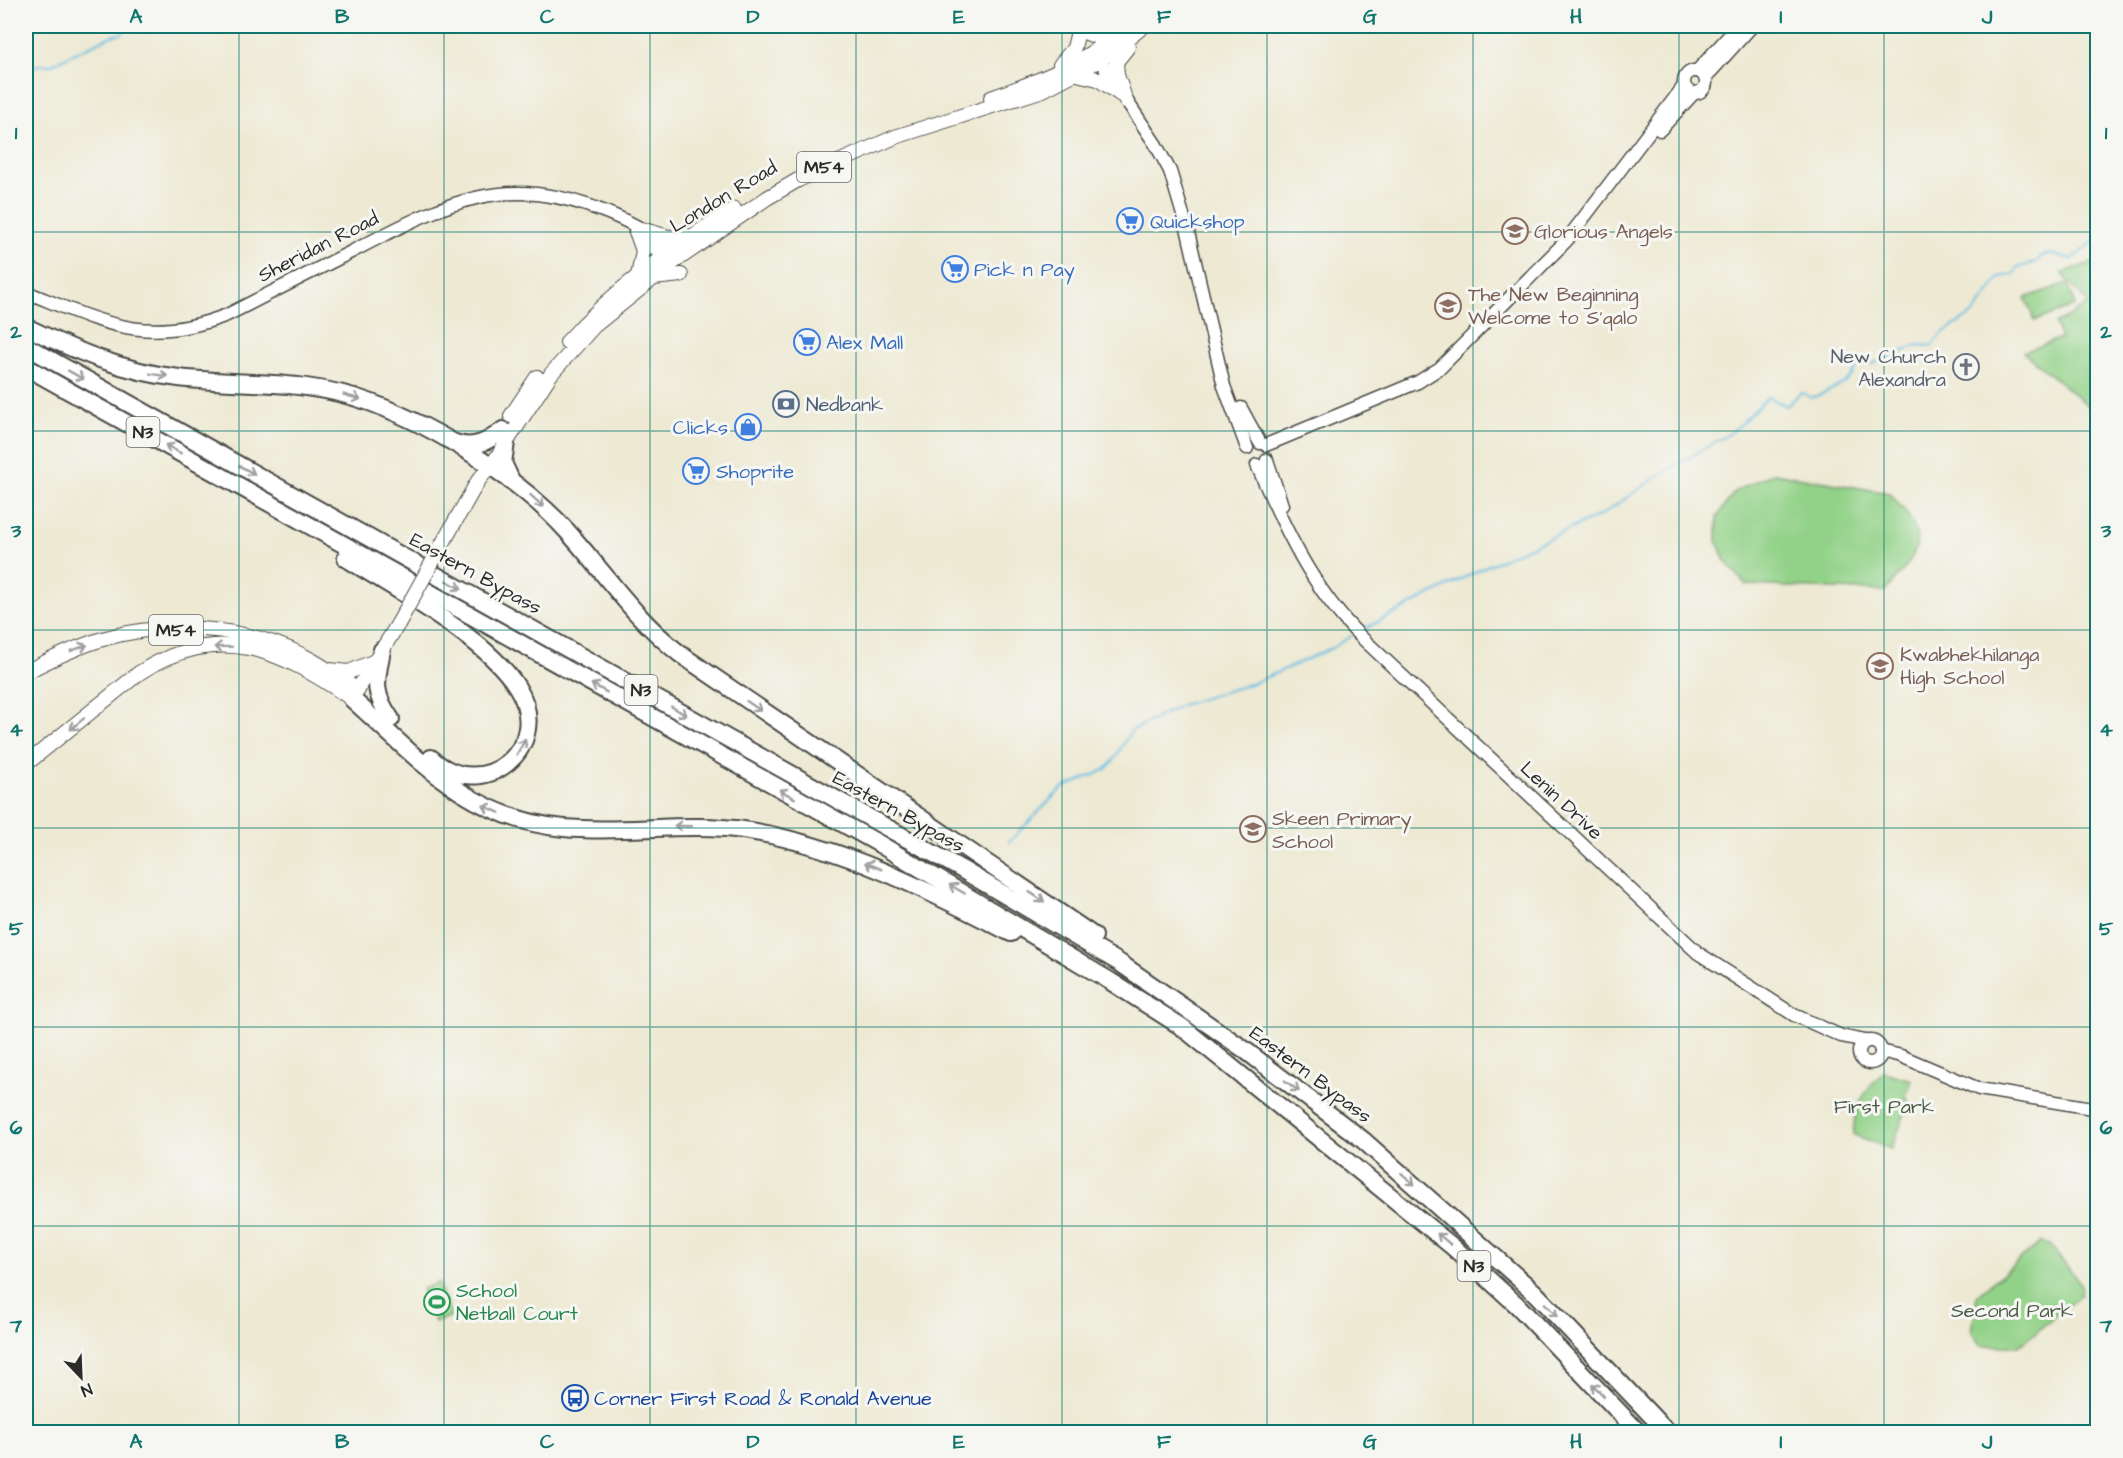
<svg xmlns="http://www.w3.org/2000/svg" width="2123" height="1458" font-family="'Architects Daughter',sans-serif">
  <rect width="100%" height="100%" fill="#f6f6f2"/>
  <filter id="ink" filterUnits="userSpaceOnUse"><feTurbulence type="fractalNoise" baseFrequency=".0167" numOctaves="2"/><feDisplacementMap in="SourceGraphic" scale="12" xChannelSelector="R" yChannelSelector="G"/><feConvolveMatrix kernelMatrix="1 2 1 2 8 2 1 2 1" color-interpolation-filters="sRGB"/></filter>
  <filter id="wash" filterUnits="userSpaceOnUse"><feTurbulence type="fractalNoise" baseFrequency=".008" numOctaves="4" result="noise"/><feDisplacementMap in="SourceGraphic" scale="24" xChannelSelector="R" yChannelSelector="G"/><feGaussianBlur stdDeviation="1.35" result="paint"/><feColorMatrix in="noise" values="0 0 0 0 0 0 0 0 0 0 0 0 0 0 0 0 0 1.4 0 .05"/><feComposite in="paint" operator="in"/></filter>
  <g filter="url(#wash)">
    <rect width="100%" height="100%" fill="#ede9d3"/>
    <!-- green -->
    <g fill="#92d288" stroke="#5e7e5a" stroke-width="1.5">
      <path d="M2097,261H2098L2097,413L2023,352L2061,338L2055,324L2089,304L2061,273Z"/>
      <path d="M2068,283L2075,306L2035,321L2025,298Z"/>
      <path d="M1774,473L1889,493C1931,537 1922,551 1885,591L1746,585L1725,561L1717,541V517L1735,491Z"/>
      <path d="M1884,1072L1912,1080L1906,1095L1909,1103L1891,1149L1854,1135C1851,1111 1867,1086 1884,1072Z"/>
      <path d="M2041,1242L2049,1245L2082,1285L2081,1295L2019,1346H1981L1972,1332L1977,1295Z"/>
      <path d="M438,1283L452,1316L435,1322L422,1289Z"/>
    </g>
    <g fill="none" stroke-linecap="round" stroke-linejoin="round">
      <!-- stream -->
      <g stroke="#65bce2" stroke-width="2">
        <path d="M26,73L37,65H50L111,36L121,34L128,26"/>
        <path d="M1360,631L1487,566L1603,514L1658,476L1732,432L1768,397L1787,406L1801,392L1811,398C1836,388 1851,385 1861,358L1872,364L1918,345L1932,346L1941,334L1974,313L2000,277L2015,274L2017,268L2037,262L2041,256L2050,254L2072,259L2098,238"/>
        <path d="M1009,842L1062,788L1105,770L1113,761L1131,731L1182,705L1256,682L1332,648L1353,635"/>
      </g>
    </g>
  </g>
  <g filter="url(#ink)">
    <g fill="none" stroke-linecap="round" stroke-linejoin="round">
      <defs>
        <g id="secondary">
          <path d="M1095,53L1156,145L1170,171L1188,232L1224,386L1247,448"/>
          <path d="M1697,71L1738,26"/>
          <circle cx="1695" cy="82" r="11"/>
          <path d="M1705,78L1752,26"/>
          <path d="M1660,130L1694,93"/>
          <path d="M635,232L669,262"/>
          <path d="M26,292C102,322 145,347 227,315C269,294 311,272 353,251C445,203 504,170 608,213C632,223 659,236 676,257"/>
          <path d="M1241,408L1260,443"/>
          <path d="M1266,445L1418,382L1440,368L1566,241L1684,86"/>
          <path d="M1267,460L1282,505"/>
          <path d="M1257,465C1284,527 1312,589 1361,637L1698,953L1794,1015L1841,1036L1865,1041"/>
          <circle cx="1870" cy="1052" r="11"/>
          <path d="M1881,1051L1901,1056L1979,1089L2098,1109"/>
        </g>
        <g id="primary">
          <path d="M1076,29L1097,37L1113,32"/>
          <path d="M1060,65L1074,48L1078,31"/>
          <path d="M1077,74L1098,79L1121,95"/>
          <path d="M991,98C1038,81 1089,63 1123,26"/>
          <path d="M1126,101L1117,75L1116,62L1128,47"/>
          <path d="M641,229L668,237L689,236"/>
          <path d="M637,234L643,251L638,276"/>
          <path d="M653,278L681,275"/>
          <path d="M567,342C615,288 674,247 734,209"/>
          <path d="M511,416L537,377"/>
          <path d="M444,541L478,481L495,460L551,374L594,326L671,264L767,198L798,180L895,137L1043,90L1100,60L1144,26"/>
          <path d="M329,670L349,672L375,661"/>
          <path d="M26,672C51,659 78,646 106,638C168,621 246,626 304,656C323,665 340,679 358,690"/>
          <path d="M26,764L139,673C221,621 280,650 352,699L398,624"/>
        </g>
        <g id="highway">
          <path d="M26,327C76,351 124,372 179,378C247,386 305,378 372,403C438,428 520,479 567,531C607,575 632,616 680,654L1094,936"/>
          <path d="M26,346L961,869L1120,963L1245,1050L1363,1140L1534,1292L1667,1432"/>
          <path d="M26,367L876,842L1110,981L1182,1027L1453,1247L1517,1305L1638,1432"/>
          <path d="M506,442L503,463L510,478"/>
          <path d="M455,443C474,450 489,441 503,430"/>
          <path d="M346,558C396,590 486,637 517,687C555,747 482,806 431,758"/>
          <path d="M382,650C376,682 372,692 391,719"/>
          <path d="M352,699C419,759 468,819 564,828C626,834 686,821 750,831C844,847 927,890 1011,933"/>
        </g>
      </defs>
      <!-- secondary casing -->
      <use href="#secondary" stroke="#484844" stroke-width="15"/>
      <!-- primary casing -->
      <use href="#primary" stroke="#484844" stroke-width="16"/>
      <!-- highway casing -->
      <use href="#highway" stroke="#484844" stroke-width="20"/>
      <!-- secondary -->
      <use href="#secondary" stroke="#fff" stroke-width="12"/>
      <!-- primary -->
      <use href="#primary" stroke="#fff" stroke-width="14"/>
      <!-- highway -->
      <use href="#highway" stroke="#fff" stroke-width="16"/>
      <defs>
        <path id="primary-bridge" d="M398,624L444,541"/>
      </defs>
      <!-- primary-bridge casing -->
      <use href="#primary-bridge" stroke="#484844" stroke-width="16" stroke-linecap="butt"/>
      <!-- primary-bridge -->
      <use href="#primary-bridge" stroke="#fff" stroke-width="14"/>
    </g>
    <!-- one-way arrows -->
    <defs><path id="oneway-shaft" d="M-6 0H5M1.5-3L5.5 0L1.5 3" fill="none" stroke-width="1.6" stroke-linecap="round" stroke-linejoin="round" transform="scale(1.5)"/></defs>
    <g stroke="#a0a0a0">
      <use href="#oneway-shaft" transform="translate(76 375) rotate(29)"/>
      <use href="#oneway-shaft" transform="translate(159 375) rotate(9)"/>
      <use href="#oneway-shaft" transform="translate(352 397) rotate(16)"/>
      <use href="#oneway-shaft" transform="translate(173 449) rotate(-151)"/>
      <use href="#oneway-shaft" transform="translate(247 470) rotate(29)"/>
      <use href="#oneway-shaft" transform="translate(537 501) rotate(42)"/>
      <use href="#oneway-shaft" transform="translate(454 585) rotate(29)"/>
      <use href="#oneway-shaft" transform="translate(223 647) rotate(179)"/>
      <use href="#oneway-shaft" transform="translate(79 648) rotate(-21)"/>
      <use href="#oneway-shaft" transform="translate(599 688) rotate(-151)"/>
      <use href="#oneway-shaft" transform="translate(754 706) rotate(34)"/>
      <use href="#oneway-shaft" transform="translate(679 711) rotate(30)"/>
      <use href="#oneway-shaft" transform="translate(77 724) rotate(141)"/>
      <use href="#oneway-shaft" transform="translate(521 747) rotate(-60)"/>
      <use href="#oneway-shaft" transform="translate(787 794) rotate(-151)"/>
      <use href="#oneway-shaft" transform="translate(491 809) rotate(-156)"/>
      <use href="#oneway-shaft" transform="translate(683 826) rotate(-178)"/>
      <use href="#oneway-shaft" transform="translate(873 866) rotate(-158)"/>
      <use href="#oneway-shaft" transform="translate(957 889) rotate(-150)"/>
      <use href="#oneway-shaft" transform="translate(1037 897) rotate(34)"/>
      <use href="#oneway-shaft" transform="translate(1292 1086) rotate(37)"/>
      <use href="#oneway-shaft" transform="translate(1408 1179) rotate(41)"/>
      <use href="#oneway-shaft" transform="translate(1444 1239) rotate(-140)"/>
      <use href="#oneway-shaft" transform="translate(1551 1310) rotate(47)"/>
      <use href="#oneway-shaft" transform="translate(1598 1390) rotate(-134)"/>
    </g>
  </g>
  <!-- grid -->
  <path fill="none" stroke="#0f766e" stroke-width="1.5" stroke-opacity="0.55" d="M239,26V1432M444,26V1432M650,26V1432M856,26V1432M1062,26V1432M1267,26V1432M1473,26V1432M1679,26V1432M1884,26V1432M26,232H2098M26,431H2098M26,630H2098M26,828H2098M26,1027H2098M26,1226H2098"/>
  <!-- icons -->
  <defs>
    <symbol id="supermarket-ring" viewBox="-11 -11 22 22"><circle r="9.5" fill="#f6f6f2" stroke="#3f7fe0" stroke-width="1.5"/><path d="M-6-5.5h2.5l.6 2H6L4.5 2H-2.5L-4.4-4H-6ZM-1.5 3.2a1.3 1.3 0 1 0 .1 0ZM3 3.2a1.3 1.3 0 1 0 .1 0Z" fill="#3f7fe0"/></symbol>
    <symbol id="school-ring" viewBox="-11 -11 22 22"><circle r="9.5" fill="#f6f6f2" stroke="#8d6e63" stroke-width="1.5"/><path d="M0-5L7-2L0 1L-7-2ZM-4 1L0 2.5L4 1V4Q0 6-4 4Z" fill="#8d6e63"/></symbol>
    <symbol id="church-ring" viewBox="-11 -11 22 22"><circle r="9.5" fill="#f6f6f2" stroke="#6b7280" stroke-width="1.5"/><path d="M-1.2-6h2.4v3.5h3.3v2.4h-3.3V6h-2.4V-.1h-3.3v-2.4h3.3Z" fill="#6b7280"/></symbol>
    <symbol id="bank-ring" viewBox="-11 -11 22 22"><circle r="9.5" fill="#f6f6f2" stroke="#5c6f8a" stroke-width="1.5"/><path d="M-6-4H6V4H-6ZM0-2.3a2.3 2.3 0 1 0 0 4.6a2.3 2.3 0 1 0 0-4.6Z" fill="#5c6f8a"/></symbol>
    <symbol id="shop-ring" viewBox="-11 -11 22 22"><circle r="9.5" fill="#f6f6f2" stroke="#3f7fe0" stroke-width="1.5"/><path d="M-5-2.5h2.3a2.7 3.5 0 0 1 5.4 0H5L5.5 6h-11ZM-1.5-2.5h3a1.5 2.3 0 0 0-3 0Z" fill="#3f7fe0"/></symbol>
    <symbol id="stadium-ring" viewBox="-11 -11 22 22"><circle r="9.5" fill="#f6f6f2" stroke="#2e9e5b" stroke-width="1.5"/><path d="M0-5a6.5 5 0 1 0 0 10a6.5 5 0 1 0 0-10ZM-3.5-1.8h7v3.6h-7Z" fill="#2e9e5b"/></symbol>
    <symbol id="bus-ring" viewBox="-11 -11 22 22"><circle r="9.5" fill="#f6f6f2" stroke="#1a4fb4" stroke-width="1.5"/><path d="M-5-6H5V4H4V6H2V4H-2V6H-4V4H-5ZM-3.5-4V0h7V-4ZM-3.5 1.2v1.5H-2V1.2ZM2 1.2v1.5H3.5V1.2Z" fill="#1a4fb4"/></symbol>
  </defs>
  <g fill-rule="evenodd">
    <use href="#supermarket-ring" x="1115" y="206" width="30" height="30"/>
    <use href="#school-ring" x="1500" y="216" width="30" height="30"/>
    <use href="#supermarket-ring" x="940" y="254" width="30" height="30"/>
    <use href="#school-ring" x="1433" y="291" width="30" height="30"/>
    <use href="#supermarket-ring" x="792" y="327" width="30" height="30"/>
    <use href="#church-ring" x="1951" y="352" width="30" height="30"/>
    <use href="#bank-ring" x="771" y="389" width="30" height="30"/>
    <use href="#shop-ring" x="733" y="412" width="30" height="30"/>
    <use href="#supermarket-ring" x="681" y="456" width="30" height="30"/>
    <use href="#school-ring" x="1865" y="651" width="30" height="30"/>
    <use href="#school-ring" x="1238" y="814" width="30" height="30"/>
    <use href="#stadium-ring" x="422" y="1287" width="30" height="30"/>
    <use href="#bus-ring" x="560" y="1383" width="30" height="30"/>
  </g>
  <g text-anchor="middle" stroke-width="6" stroke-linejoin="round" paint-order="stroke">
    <!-- shield labels -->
    <g fill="#f6f6f2" stroke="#686867" stroke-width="1.5">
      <rect x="797" y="152" width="54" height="30" rx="4.5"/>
      <rect x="126.5" y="417" width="33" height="30" rx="4.5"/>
      <rect x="149" y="615" width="54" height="30" rx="4.5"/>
      <rect x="624.5" y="675" width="33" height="30" rx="4.5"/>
      <rect x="1457.5" y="1251" width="33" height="30" rx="4.5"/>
    </g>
    <g font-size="18" font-weight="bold" fill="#2b2b2b">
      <text x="824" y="173">M54</text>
      <text x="143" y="438">N3</text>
      <text x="176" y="636">M54</text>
      <text x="641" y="696">N3</text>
      <text x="1474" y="1272">N3</text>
    </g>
    <!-- street labels -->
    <g font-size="20" fill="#2b2b2b" stroke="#f6f6f2">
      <text transform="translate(723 196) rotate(-31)" y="7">London Road</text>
      <text transform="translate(318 246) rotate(-27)" y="7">Sheridan Road</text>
      <text transform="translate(476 573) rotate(29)" y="7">Eastern Bypass</text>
      <text transform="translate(1562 800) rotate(43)" y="7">Lenin Drive</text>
      <text transform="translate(899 811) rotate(29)" y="7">Eastern Bypass</text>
      <text transform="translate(1311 1074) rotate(37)" y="7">Eastern Bypass</text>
    </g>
    <!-- shop labels -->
    <g font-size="20" fill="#366cbe" stroke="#f6f6f2" text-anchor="start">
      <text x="1150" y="228">Quickshop</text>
      <text x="974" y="276">Pick n Pay</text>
      <text x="826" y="349">Alex Mall</text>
      <text x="728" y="434" text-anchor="end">Clicks</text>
      <text x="716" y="478">Shoprite</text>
    </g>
    <!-- education labels -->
    <g font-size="20" fill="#785e54" stroke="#f6f6f2" text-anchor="start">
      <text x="1534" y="238">Glorious Angels</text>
      <text x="1468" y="301">The New Beginning<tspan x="1468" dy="23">Welcome to S'qalo</tspan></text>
      <text x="1900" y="661">Kwabhekhilanga<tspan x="1900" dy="23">High School</tspan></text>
      <text x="1272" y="825">Skeen Primary<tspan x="1272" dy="23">School</tspan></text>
    </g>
    <!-- worship labels -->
    <g font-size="20" fill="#5b616d" stroke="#f6f6f2" text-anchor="end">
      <text x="1946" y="363">New Church<tspan x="1946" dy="23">Alexandra</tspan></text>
    </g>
    <!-- service labels -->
    <g font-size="20" fill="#4e5e75" stroke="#f6f6f2" text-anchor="start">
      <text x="806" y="411">Nedbank</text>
    </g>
    <!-- park labels -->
    <g font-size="20" fill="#4a5d47" stroke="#f6f6f2">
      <text x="1884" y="1113">First Park</text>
      <text x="2012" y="1317">Second Park</text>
    </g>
    <!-- leisure labels -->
    <g font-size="20" fill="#27864d" stroke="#f6f6f2" text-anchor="start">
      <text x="456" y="1297">School<tspan x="456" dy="23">Netball Court</tspan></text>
    </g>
    <!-- transit labels -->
    <g font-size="20" fill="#164399" stroke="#f6f6f2" text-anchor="start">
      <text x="594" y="1405">Corner First Road &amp; Ronald Avenue</text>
    </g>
  </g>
  <!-- margin -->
  <rect width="2123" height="1458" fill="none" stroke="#f6f6f2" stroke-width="66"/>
  <!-- north arrow -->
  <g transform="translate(81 1377) rotate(157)" stroke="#f6f6f2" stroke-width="4.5" paint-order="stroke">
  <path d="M0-4.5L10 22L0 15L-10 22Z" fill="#2b2b2b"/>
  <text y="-9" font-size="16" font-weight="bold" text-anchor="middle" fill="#2b2b2b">N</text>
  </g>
  <rect x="33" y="33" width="2057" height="1392" fill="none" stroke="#0f766e" stroke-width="2"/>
  <g font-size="20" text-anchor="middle" font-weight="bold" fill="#0f766e">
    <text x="136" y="23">A</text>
    <text x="342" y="23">B</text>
    <text x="547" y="23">C</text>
    <text x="753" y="23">D</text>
    <text x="959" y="23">E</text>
    <text x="1164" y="23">F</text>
    <text x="1370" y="23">G</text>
    <text x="1576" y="23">H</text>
    <text x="1781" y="23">I</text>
    <text x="1987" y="23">J</text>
    <text x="16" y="139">1</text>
    <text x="2106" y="139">1</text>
    <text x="16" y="338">2</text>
    <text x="2106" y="338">2</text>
    <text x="16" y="537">3</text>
    <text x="2106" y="537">3</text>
    <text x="16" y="736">4</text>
    <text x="2106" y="736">4</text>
    <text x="16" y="935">5</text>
    <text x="2106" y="935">5</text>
    <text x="16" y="1134">6</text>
    <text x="2106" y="1134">6</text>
    <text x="16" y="1332">7</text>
    <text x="2106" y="1332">7</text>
    <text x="136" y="1448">A</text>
    <text x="342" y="1448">B</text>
    <text x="547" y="1448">C</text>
    <text x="753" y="1448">D</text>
    <text x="959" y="1448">E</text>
    <text x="1164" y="1448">F</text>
    <text x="1370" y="1448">G</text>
    <text x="1576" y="1448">H</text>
    <text x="1781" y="1448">I</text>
    <text x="1987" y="1448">J</text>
  </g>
</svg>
